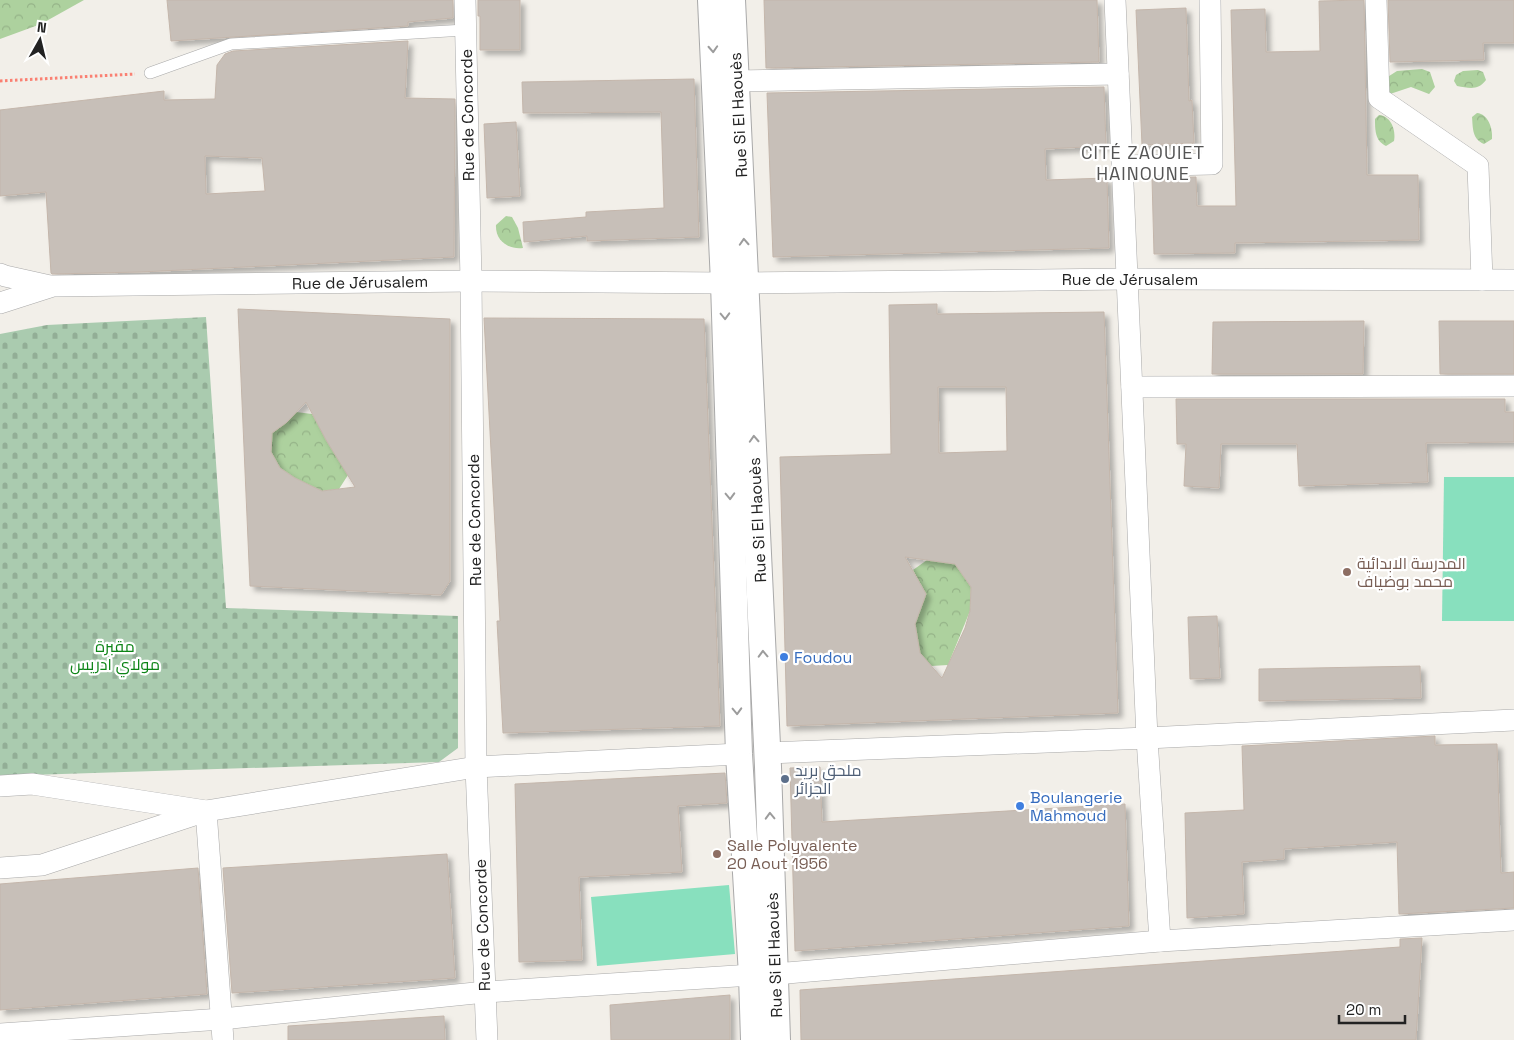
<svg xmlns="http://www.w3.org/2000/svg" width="1514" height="1040" font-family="'Space Grotesk',Cairo,sans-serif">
  <defs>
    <pattern id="forest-crowns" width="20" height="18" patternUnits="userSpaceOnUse" patternTransform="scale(1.25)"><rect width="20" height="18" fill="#add19e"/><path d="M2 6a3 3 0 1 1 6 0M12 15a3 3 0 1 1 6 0" fill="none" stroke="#95b388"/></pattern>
    <pattern id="cemetery-stones" width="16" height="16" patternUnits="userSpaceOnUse" patternTransform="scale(1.25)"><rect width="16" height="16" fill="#aacbaf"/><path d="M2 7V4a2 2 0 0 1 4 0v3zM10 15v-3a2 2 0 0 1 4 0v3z" fill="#92ae96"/></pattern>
    <filter id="shadow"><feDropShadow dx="4.5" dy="4.5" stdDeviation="2.5" flood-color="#0004"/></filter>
  </defs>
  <rect width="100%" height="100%" fill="#f2efe9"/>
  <!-- forest -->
  <g fill="url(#forest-crowns)">
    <path d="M0,0H84L41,24L0,39Z"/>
    <path d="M1422,69L1430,72L1435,87L1429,94L1411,87L1387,95L1386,78L1397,71Z"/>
    <path d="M1478,70L1483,72L1486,80C1478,91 1469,88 1457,86L1454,81L1456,75L1463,71Z"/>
    <path d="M1477,113C1488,114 1493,128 1492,139L1484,144C1472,139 1473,128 1472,117Z"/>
    <path d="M1379,115C1391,116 1396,130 1394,141L1386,146C1375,141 1375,130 1375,119Z"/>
    <path d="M506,216L512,217L518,228L523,248C509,250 495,241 496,225Z"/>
    <path d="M296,412L312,414L348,475L339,489L322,491L295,478L280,468L271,452L272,433L287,422Z"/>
    <path d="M927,560L955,564L971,587L970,611L948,665L931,666L920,653L915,624L926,594L913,570Z"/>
  </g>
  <!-- cemetery -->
  <path fill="url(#cemetery-stones)" d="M206,317L226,608L458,616V748L439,762L0,776V334L47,325Z"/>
  <!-- pitch -->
  <g fill="#88e0be">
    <path d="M1444,477H1514V621H1442Z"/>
    <path d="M729,885L735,954L597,966L591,897Z"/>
  </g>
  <!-- building -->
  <g fill="#c7bfb8" stroke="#c4b6ab" fill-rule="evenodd" filter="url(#shadow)">
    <path d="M167,0H453V18L408,22V26L171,41Z"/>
    <path d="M478,0H520V50H480V16H478Z"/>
    <path d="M764,0H1097L1099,62L766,68Z"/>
    <path d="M1364,0L1367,175H1418L1419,240L1235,243V253L1154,254L1152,178L1196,177L1197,206H1236L1231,10L1265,9L1266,52L1320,51L1319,1Z"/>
    <path d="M1388,0H1514V43H1483L1484,60L1390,62Z"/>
    <path d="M1186,8L1189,101L1192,100L1194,143L1142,145L1136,10Z"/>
    <path d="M408,41L405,98L455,99L454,257L140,272L52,274L51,273L46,192L0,196V110L164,91V100L215,99L217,65L225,54L233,51ZM205,156L262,158L265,191L206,194Z"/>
    <path d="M694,79L699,237L587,241V236L524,242L523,222L586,217V212L664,208L661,112L523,113L522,82Z"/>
    <path d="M1104,87L1106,146L1045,149L1046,180L1107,178L1109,248L773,257L767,93Z"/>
    <path d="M516,122L520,196L487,198L484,124Z"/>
    <path d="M937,304V314L1104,312L1118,713L787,726L780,457L891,454L889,305ZM938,387H1006L1007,451L939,453ZM905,557L955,564L971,587L970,611L965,628L942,678L920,653L915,624L926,594Z"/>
    <path d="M238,309L450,319V581L441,595L250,586ZM306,402L326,440L355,487L322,491L295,478L280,468L271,452L272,433L287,422Z"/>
    <path d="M484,318L704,319L720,726L503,733L497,621H500Z"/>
    <path d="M1364,321L1363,374H1212L1213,322Z"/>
    <path d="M1439,321H1514V374H1440Z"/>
    <path d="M1176,399H1505V412H1514V442L1426,443L1428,482L1299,486L1297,444H1221L1219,488L1184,486L1186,444H1177Z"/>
    <path d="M1217,616L1220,678L1190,679L1188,617Z"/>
    <path d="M1420,666L1421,698L1259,701V669Z"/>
    <path d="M1435,736V745L1497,744L1501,873L1514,872V908L1399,914L1397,842L1284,849V859L1242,862L1244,914L1187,918L1185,813L1244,810L1242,746Z"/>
    <path d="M820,767L822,822L1125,804L1129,926L795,951L790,768Z"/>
    <path d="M725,773L727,803L678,806L682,872L579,877L582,960L519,962L515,784Z"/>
    <path d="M447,854L455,978L232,993L223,868Z"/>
    <path d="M198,868L207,994L0,1010V884Z"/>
    <path d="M1422,938L1416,1040H801L800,990L1400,947V939Z"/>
    <path d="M730,995V1040H611L610,1005Z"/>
    <path d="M444,1016L445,1040H288V1026Z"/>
  </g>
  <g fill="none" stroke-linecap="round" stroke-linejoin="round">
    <defs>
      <path id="service" d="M150,73L231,44L465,30"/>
      <g id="minor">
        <path d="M465,0L471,281L476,767L487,1040"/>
        <path d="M1115,0L1147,738L1514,720"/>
        <path d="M1376,0L1379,98L1478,166L1482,280"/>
        <path d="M736,81L1118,74"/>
        <path d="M1122,166L1212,164L1210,0"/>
        <path d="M0,274L5,276L50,286"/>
        <path d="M746,283L1127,279L1514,280"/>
        <path d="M0,303L53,286L471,281L724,283"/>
        <path d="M1132,387L1514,386"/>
        <path d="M768,753L1147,738L1160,941"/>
        <path d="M0,786L32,784L206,811L223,1040"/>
        <path d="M0,868L42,865L206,811L476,767L739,754"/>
        <path d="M775,974L1160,941L1514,920"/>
        <path d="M0,1034L222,1019L485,992L752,975"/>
      </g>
      <g id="tertiary">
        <path d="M711,0L724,283L739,754L752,975L754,1040"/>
        <path d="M732,0L768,767L777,1040"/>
      </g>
    </defs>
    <!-- service casing -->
    <use href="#service" stroke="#a9a9a9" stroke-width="12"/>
    <!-- minor casing -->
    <use href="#minor" stroke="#a9a9a9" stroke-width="22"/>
    <!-- tertiary casing -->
    <use href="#tertiary" stroke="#a9a9a9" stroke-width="28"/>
    <!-- path -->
    <path stroke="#fa8072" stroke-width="3" stroke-dasharray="2.5 2.5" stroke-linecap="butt" d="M0,81L135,74"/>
    <!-- service -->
    <use href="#service" stroke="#fff" stroke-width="11"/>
    <!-- minor -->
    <use href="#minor" stroke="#fff" stroke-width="21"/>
    <!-- tertiary -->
    <use href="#tertiary" stroke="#fff" stroke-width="26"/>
  </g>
  <!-- one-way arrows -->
  <defs><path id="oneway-chevron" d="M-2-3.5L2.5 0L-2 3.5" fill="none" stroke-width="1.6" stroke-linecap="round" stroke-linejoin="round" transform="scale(1.25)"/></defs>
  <g stroke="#9c9c9c">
    <use href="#oneway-chevron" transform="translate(713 49) rotate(87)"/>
    <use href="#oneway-chevron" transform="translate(744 242) rotate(-93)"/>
    <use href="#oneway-chevron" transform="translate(725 316) rotate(88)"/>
    <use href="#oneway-chevron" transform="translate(754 439) rotate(-93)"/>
    <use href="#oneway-chevron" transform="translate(730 496) rotate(88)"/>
    <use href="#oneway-chevron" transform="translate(763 654) rotate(-92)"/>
    <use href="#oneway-chevron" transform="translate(737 711) rotate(88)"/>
    <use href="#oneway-chevron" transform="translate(770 816) rotate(-92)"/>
  </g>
  <!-- markers -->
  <g fill="#8d6e63" stroke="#fff" stroke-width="2">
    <circle cx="1347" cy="572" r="5"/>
    <circle cx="717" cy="854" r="5"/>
  </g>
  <g fill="#3f7fe0" stroke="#fff" stroke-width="2">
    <circle cx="784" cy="657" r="5"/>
    <circle cx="1020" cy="806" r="5"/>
  </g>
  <circle fill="#5c6f8a" stroke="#fff" stroke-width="2" cx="785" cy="779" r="5"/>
  <g text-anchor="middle" stroke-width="4.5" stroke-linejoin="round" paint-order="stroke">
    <!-- street labels -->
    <g font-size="16" fill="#222" stroke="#fff">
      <text transform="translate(467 115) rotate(-91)" y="6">Rue de Concorde</text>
      <text transform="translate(738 115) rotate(-93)" y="6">Rue Si El Haouès</text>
      <text x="1130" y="285">Rue de Jérusalem</text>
      <text transform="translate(360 282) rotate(-1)" y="6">Rue de Jérusalem</text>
      <text transform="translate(474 520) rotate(-91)" y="6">Rue de Concorde</text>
      <text transform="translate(757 520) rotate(-93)" y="6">Rue Si El Haouès</text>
      <text transform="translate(482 925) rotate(-92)" y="6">Rue de Concorde</text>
      <text transform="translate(774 955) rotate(-92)" y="6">Rue Si El Haouès</text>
    </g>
    <!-- education labels -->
    <g font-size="16" fill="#785e54" stroke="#fff" text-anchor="start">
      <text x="1357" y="569">المدرسة الابدائية<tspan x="1357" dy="18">محمد بوضياف</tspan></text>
      <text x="727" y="851">Salle Polyvalente<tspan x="727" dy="18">20 Aout 1956</tspan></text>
    </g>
    <!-- park labels -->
    <g font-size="16" fill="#0c8416" stroke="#fff">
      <text x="115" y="652">مقبرة<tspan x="115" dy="18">مولاي ادريس</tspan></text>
    </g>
    <!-- shop labels -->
    <g font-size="16" fill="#366cbe" stroke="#fff" text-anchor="start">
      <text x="794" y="663">Foudou</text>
      <text x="1030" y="803">Boulangerie<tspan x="1030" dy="18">Mahmoud</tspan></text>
    </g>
    <!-- service labels -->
    <g font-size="16" fill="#4e5e75" stroke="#fff" text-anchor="start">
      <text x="795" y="776">ملحق بريد<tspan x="795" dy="18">الجزائر</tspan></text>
    </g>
    <!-- neighbourhood labels -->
    <g font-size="18" letter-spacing="1" fill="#555" stroke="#fff">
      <text x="1143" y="159">CITÉ ZAOUIET<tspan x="1143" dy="21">HAINOUNE</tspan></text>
    </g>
  </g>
  <!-- north arrow -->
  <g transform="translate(40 40) rotate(8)" stroke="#ffffff" stroke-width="4" paint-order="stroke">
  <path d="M0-4L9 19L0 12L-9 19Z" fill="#222222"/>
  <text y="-8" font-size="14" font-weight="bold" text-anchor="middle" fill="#222222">N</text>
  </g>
  <!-- scale -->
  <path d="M1339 1015v8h66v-8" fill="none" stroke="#222222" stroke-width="2.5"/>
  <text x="1346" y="1015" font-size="15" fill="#222222" stroke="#ffffff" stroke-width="4" paint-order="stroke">20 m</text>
</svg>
